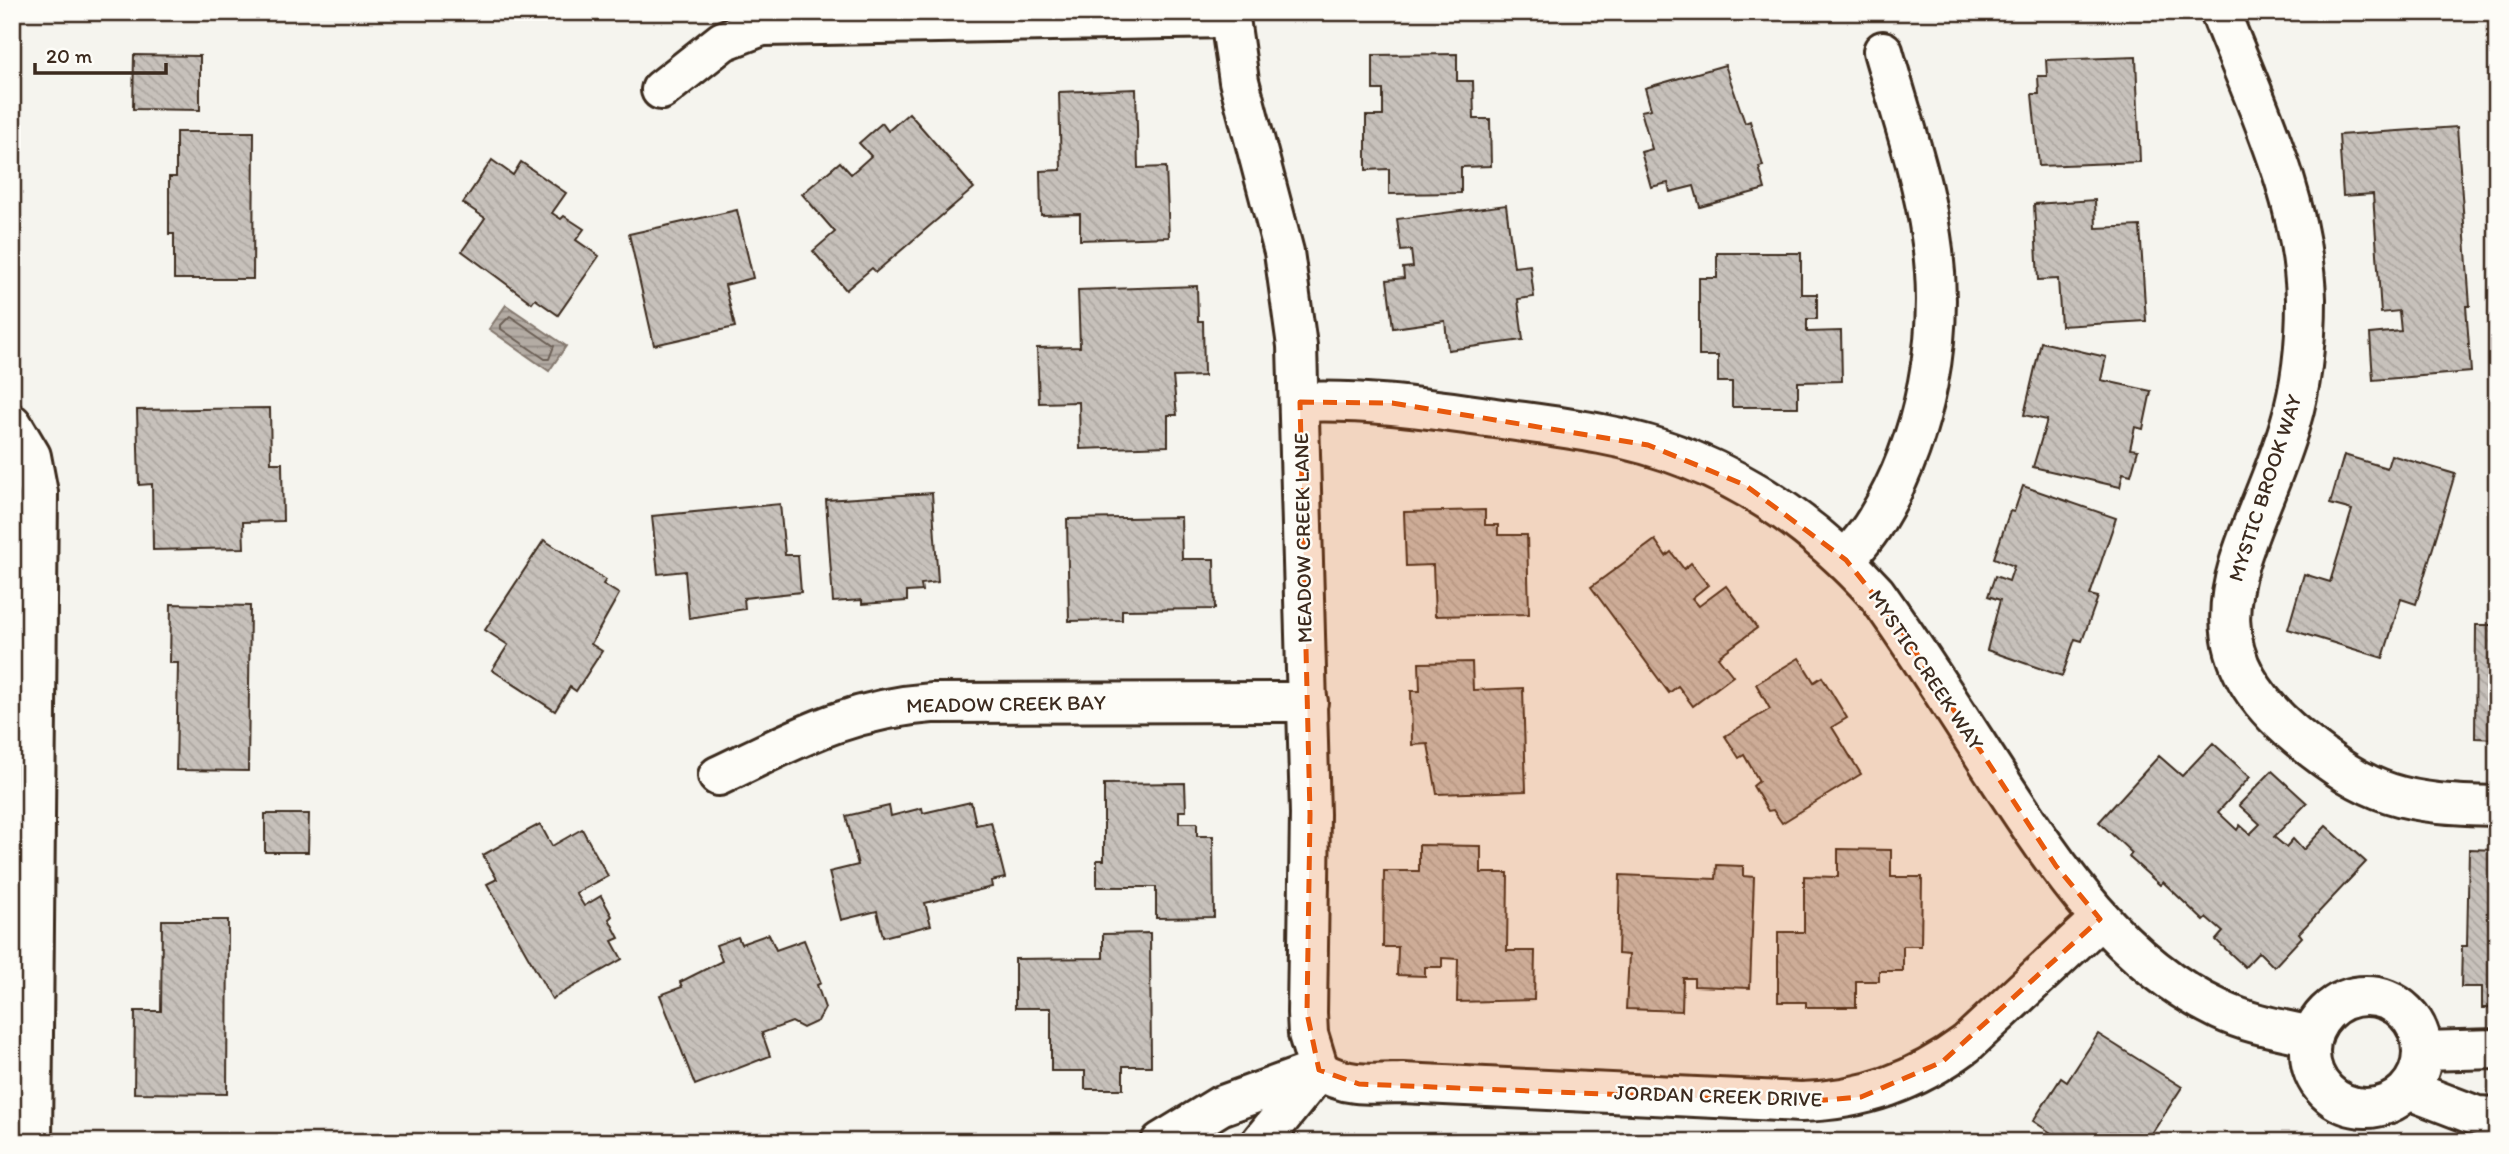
<svg xmlns="http://www.w3.org/2000/svg" width="2509" height="1154" font-family="Itim,sans-serif">
  <defs>
    <pattern id="water-rules" width="6" height="5" patternUnits="userSpaceOnUse" patternTransform="scale(1.75)"><rect width="6" height="5" fill="#b4aca4"/><path d="M0 2.5h6" fill="none" stroke="#948c85"/></pattern>
    <pattern id="building-back-hatch" width="6" height="6" patternUnits="userSpaceOnUse" patternTransform="scale(1.75)"><rect width="6" height="6" fill="#c7c1bb"/><path d="M-1 5l2 2M0 0l6 6M5-1l2 2" fill="none" stroke="#aca6a0"/></pattern>
  </defs>
  <rect width="100%" height="100%" fill="#f5f4ee"/>
  <filter id="ink" filterUnits="userSpaceOnUse"><feTurbulence type="fractalNoise" baseFrequency=".0143" numOctaves="2"/><feDisplacementMap in="SourceGraphic" scale="14" xChannelSelector="R" yChannelSelector="G"/><feConvolveMatrix kernelMatrix="1 2 1 2 8 2 1 2 1" color-interpolation-filters="sRGB"/></filter>
  <g filter="url(#ink)">
    <!-- water -->
    <path fill="url(#water-rules)" stroke="#84786e" stroke-width="2" d="M506,305L566,346L549,371L489,329Z"/>
    <g fill="none" stroke-linecap="round" stroke-linejoin="round">
      <!-- shore -->
      <path stroke="#6b5e54" stroke-width="2" d="M510,316L554,346L549,359H545L501,329V325Z"/>
    </g>
    <!-- building -->
    <g fill="url(#building-back-hatch)" stroke="#3b2a1e" stroke-width="2">
      <path d="M1457,54V81H1473L1474,119H1490L1491,166L1461,167V193L1389,194V169L1366,170V116H1383V90H1373V55Z"/>
      <path d="M134,55L200,56V110L133,109Z"/>
      <path d="M2136,57L2140,162L2039,166L2032,94H2039L2038,76H2047L2046,60Z"/>
      <path d="M1725,65L1745,123L1750,121L1763,166L1759,167L1765,189L1700,207L1694,186L1670,192L1668,183L1651,187L1641,152L1652,149L1641,111L1651,109L1645,88Z"/>
      <path d="M1136,89L1138,168L1166,167L1169,237L1080,240V214L1041,215L1040,171L1061,170L1059,92Z"/>
      <path d="M909,113L974,188L876,272L872,268L846,290L813,251L835,232L802,194L840,162L851,174L871,156L859,143L882,123L888,131Z"/>
      <path d="M2457,127L2470,306H2466L2471,372L2373,380L2370,334L2401,331L2399,311L2381,313L2373,194L2343,196L2339,135Z"/>
      <path d="M176,132H254L253,279H174V234H169V177H176Z"/>
      <path d="M492,160L513,175L521,162L566,193L552,213L561,219L564,216L584,229L576,240L599,256L558,315L535,299L532,303L462,251L485,218L463,203Z"/>
      <path d="M2095,200L2096,228L2140,226L2146,321L2061,326L2058,279L2038,280L2034,204Z"/>
      <path d="M1506,205L1514,267L1530,265L1534,297L1518,299L1523,340L1448,350L1445,321L1393,328L1387,280L1404,278L1403,268L1413,267L1411,250L1401,251L1397,219Z"/>
      <path d="M737,210L753,278L725,285L735,327L654,345L629,234Z"/>
      <path d="M1717,253H1801V294H1817V319H1807V332L1841,331L1842,381L1798,382V407H1732V382H1718V356H1699V278H1717Z"/>
      <path d="M1197,286L1198,321H1203L1204,376L1173,377L1177,415H1168V446L1080,449L1079,402L1039,403L1037,348L1080,347L1078,290Z"/>
      <path d="M2041,342L2106,357L2101,380L2151,391L2143,429L2135,427L2130,449L2138,450L2131,475L2123,473L2120,487L2033,467L2047,420L2024,415Z"/>
      <path d="M270,408L271,463H282L283,521L243,522L244,548L153,550L152,484L139,485L137,410Z"/>
      <path d="M2344,455L2387,468L2391,455L2455,474L2416,604L2401,599L2383,658L2288,629L2304,574L2330,582L2352,510L2330,504Z"/>
      <path d="M2023,486L2116,518L2090,595L2098,597L2082,641L2075,639L2062,676L1987,650L2000,600L1988,596L1995,576L2009,581L2014,566L1994,558L2010,511L2014,512Z"/>
      <path d="M932,493L938,582L921,584L922,591L907,592V601L862,604V600L833,602L826,500Z"/>
      <path d="M780,504L785,555H798L801,592L744,598L745,609L689,618L685,571L658,574L652,516Z"/>
      <path d="M1485,510V525H1498V535H1527L1529,614L1435,616L1433,565L1406,566L1404,512Z"/>
      <path d="M1181,517L1182,559H1214L1215,609L1122,610V620L1069,621L1067,519Z"/>
      <path d="M544,540L606,580L603,584L619,594L591,644L602,651L576,691L570,687L555,711L492,670L508,645L485,630Z"/>
      <path d="M1655,540L1666,556L1671,552L1684,569L1691,563L1708,585L1692,598L1699,606L1726,586L1757,628L1718,657L1733,676L1693,706L1678,686L1669,693L1591,587Z"/>
      <path d="M171,604L250,606L248,771L176,770L178,663H170Z"/>
      <path d="M2476,625H2497V739L2475,738Z"/>
      <path d="M1799,658L1814,682L1822,677L1847,718L1832,727L1861,774L1782,823L1773,810L1768,811L1753,786L1759,781L1744,755L1739,758L1725,736L1770,709L1756,684Z"/>
      <path d="M1472,662L1473,690L1523,688L1526,791L1437,794L1428,744L1412,745L1411,691H1420L1419,663Z"/>
      <path d="M2213,743L2250,777L2218,812L2237,830L2240,825L2250,834L2260,824L2239,805L2272,771L2307,803L2274,837L2286,847L2293,839L2303,850L2326,826L2366,862L2299,933L2302,937L2274,967L2259,952L2245,967L2216,940L2223,932L2207,918L2204,921L2163,882L2160,885L2129,857L2132,853L2099,822L2159,756L2182,776Z"/>
      <path d="M1185,783L1186,811H1179V823H1197V836H1213L1214,917L1156,918V887H1097V860H1104V784Z"/>
      <path d="M971,802L976,825L991,822L1005,878L991,881L992,887L925,903L931,925L883,937L877,911L841,920L829,872L858,865L846,816L889,806L891,816L922,808L923,813Z"/>
      <path d="M265,814H309L308,852H265Z"/>
      <path d="M540,824L552,846L582,829L608,876L576,893L584,906L601,896L612,916L609,919L619,938L612,941L622,959L552,999L487,884L497,879L483,855Z"/>
      <path d="M1419,845L1481,846V873H1508L1507,951H1535L1534,1000L1457,1002L1458,959L1442,958V967H1425V976L1397,975L1398,947H1383L1384,871H1419Z"/>
      <path d="M1838,849L1891,850V877H1922L1921,946H1903V971H1879V981H1856V1007H1806V1002H1778V932H1804V876L1838,877Z"/>
      <path d="M2469,849L2497,850V1008H2482V987H2461L2462,946H2467Z"/>
      <path d="M1717,865L1743,866V876L1754,877L1750,988L1694,986V978H1683L1682,1011L1626,1009L1629,955L1618,954L1620,875L1716,879Z"/>
      <path d="M162,920H228L227,1094L134,1093L135,1011H161Z"/>
      <path d="M1150,933L1151,1066H1123V1089H1085V1071H1051V1008H1015V959L1103,958V934Z"/>
      <path d="M769,934L776,950L804,940L821,983L817,985L825,1008L818,1021L803,1028L792,1022L762,1033L770,1056L695,1085L660,995L682,987L680,982L722,961L716,945L738,937L741,944Z"/>
      <path d="M2098,1034L2182,1087L2149,1138L2155,1142H2065L2033,1121L2061,1078L2067,1082Z"/>
    </g>
    <g fill="none" stroke-linecap="round" stroke-linejoin="round">
      <defs>
        <g id="minor">
          <path d="M1229,12L1239,81L1284,252L1297,346L1310,814L1307,1013L1308,1034L1319,1070"/>
          <path d="M2220,12C2256,105 2303,197 2306,299C2306,340 2302,384 2290,424C2254,548 2171,633 2299,738C2371,797 2404,804 2497,806"/>
          <path d="M661,90L723,41L762,26L1230,18"/>
          <path d="M1300,402C1366,399 1430,409 1495,418C1530,423 1566,427 1601,434C1710,454 1802,511 1876,593C1919,653 1959,717 1999,779C2058,869 2120,963 2220,1010C2249,1024 2280,1029 2312,1036"/>
          <path d="M12,424L31,456L38,493L32,1142"/>
          <path d="M1846,560C1855,548 1867,536 1875,522C1926,439 1946,332 1931,236C1922,173 1900,112 1883,51"/>
          <path d="M718,776C794,740 847,709 932,703L1308,702"/>
          <circle cx="2366" cy="1052" r="56"/>
          <path d="M2423,1051L2497,1049"/>
          <path d="M1319,1070C1345,1087 1372,1084 1402,1083L1801,1102C1864,1100 1915,1082 1966,1044L2100,919"/>
          <path d="M2409,1090L2477,1116L2497,1117"/>
          <path d="M1161,1142L1220,1106L1319,1070"/>
          <path d="M1261,1142L1319,1070"/>
        </g>
      </defs>
      <!-- minor casing -->
      <use href="#minor" stroke="#3b2a1e" stroke-width="44"/>
      <!-- minor -->
      <use href="#minor" stroke="#fdfcf7" stroke-width="38"/>
    </g>
  </g>
  <!-- marked area -->
  <path fill="#e8590c" fill-opacity="0.2" stroke="#e8590c" stroke-width="5" stroke-dasharray="14 9" stroke-linejoin="round" d="M1300,402L1392,403L1648,445L1745,485L1846,560L1898,625L2056,866L2100,919L1942,1062L1861,1097L1801,1102L1359,1084L1319,1070L1307,1013L1310,814Z"/>
  <g text-anchor="middle" stroke-width="5" stroke-linejoin="round" paint-order="stroke">
    <!-- street labels -->
    <g font-size="21" fill="#3b2a1e" stroke="#fdfcf7">
      <text transform="translate(2265 488) rotate(-72)" y="7">MYSTIC BROOK WAY</text>
      <text transform="translate(1303 538) rotate(-91)" y="7">MEADOW CREEK LANE</text>
      <text transform="translate(1926 670) rotate(56)" y="7">MYSTIC CREEK WAY</text>
      <text transform="translate(1006 704) rotate(-1)" y="7">MEADOW CREEK BAY</text>
      <text transform="translate(1718 1096) rotate(2)" y="7">JORDAN CREEK DRIVE</text>
    </g>
  </g>
  <!-- margin -->
  <rect width="2509" height="1154" fill="none" stroke="#fdfcf7" stroke-width="42"/>
  <rect x="21" y="21" width="2467" height="1112" fill="none" stroke="#3b2a1e" stroke-width="2.5" filter="url(#ink)"/>
  <!-- scale -->
  <path d="M35 63v10h131v-10" fill="none" stroke="#3b2a1e" stroke-width="3.5"/>
  <text x="46" y="63" font-size="21" fill="#3b2a1e" stroke="#fdfcf7" stroke-width="5" paint-order="stroke">20 m</text>
</svg>
